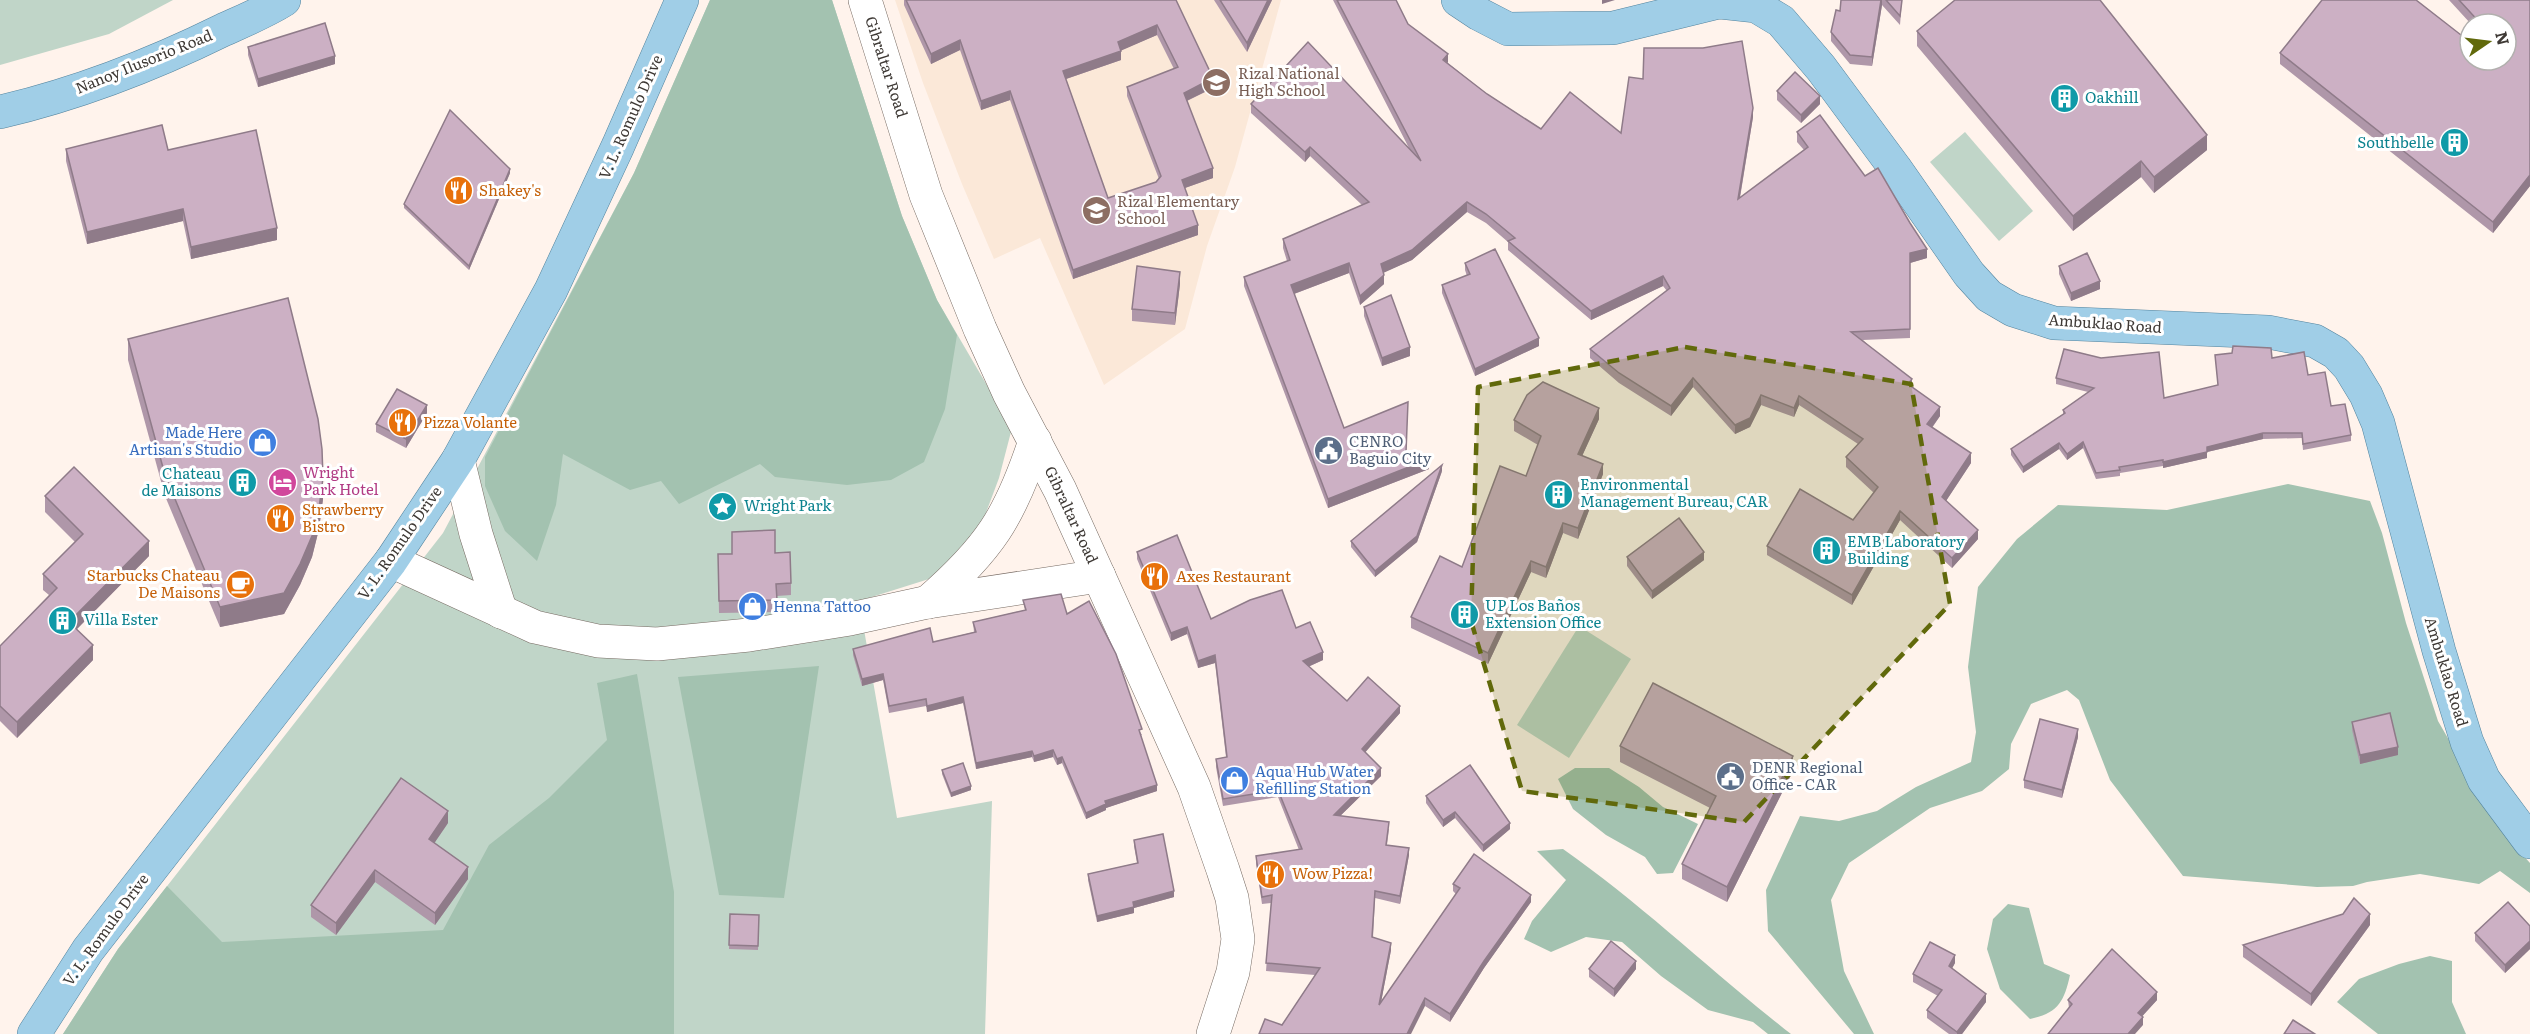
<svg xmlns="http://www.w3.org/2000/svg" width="2530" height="1034" font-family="Literata,serif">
  <rect width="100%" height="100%" fill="#fff3ec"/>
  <!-- education -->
  <path fill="#fbe8d8" d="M895,0H1281L1235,167L1207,246L1185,329L1104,385L1040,238L994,259L962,184L923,83Z"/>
  <!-- green -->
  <g fill="#c0d5c8">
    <path d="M0,0H173L109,34L0,65Z"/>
    <path d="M710,0H832L902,216L937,300L1012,428L999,478L975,542L929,579L859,601L897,818L992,801L985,1034H63L118,949L443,533L634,173Z"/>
    <path d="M1965,132L2033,211L1999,241L1930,162Z"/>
    <path d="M1579,626L1631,659L1569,758L1517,725Z"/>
  </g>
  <!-- forest -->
  <g fill="#a3c2b0">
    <path d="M710,0H832L902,216L937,300L957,335L945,409L924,462L891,480L847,485L775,477L760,464L679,504L661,481L630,490L563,454L556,505L537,561L505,531L485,486V457L634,173Z"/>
    <path d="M2288,484L2370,501L2382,533L2406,623L2438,721L2502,832L2530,863V893L2500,871L2479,884L2420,874L2367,882L2353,886L2317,887L2183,876L2110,780L2079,700L2067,690L2031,704L2011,744L2009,769L1982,791L1930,808L1849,863L1831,900L1844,971L1874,1034H1854L1768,931L1766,890L1800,816L1839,821L1877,811L1916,787L1971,762L1976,732L1968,667L1978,587L2017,539L2058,505L2167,510Z"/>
    <path d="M819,666L784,898L719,895L678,677Z"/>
    <path d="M637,674L674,892V1034H63L118,949L167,886L222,942L443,930L489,845L549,798L607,740L597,683Z"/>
    <path d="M1575,768H1609L1639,787L1663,807L1698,824L1673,873L1657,874L1645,857L1606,835L1573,809L1558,779Z"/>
    <path d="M1563,849C1643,905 1714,974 1791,1034H1768L1753,1022L1708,1010L1661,976L1622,942L1586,937L1551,952L1524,939L1532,921L1566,880L1537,851Z"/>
    <path d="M2008,904L2029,908L2044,964L2070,975C2064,1002 2058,1013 2030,1019L2000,989L1987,949L1993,919Z"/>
    <path d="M2430,956L2452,961V1002L2466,1034H2378L2337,1002L2359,979L2399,964Z"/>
  </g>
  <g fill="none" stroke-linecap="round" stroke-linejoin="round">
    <defs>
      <g id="minor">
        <path d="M865,0L926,195L980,329L1009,393L1060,490L1194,787L1223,870L1232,898L1238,939L1233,972L1213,1034"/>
        <path d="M458,460L476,534L501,612"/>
        <path d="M391,561L535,627L598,641L657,644L749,635L850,619L928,602L1099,576"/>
        <path d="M928,602C989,549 1010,517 1035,441"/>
      </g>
      <g id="major">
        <path d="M1458,0L1479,14L1508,29L1613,28L1719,2L1756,6L1781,21L1821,68L1895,168L1969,274L1989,296L2013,310L2054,323L2268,332L2315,341L2336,353L2349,367L2366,395L2378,423L2439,651L2467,742L2484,780L2530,842"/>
        <path d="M0,112C77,94 152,65 223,30C243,21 265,12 284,0"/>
        <path d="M34,1034L88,950L391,561L458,460L551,290L618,146L682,0"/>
      </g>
    </defs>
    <!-- minor casing -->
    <use href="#minor" stroke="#766a62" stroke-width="34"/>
    <!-- major casing -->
    <use href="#major" stroke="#54849e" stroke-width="34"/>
    <!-- minor -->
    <use href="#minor" stroke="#fff" stroke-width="33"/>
    <!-- major -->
    <use href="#major" stroke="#a0cee7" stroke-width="33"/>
  </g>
  <!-- wall -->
  <g fill="#af97a9" fill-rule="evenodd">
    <path d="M904,0H1176L1213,88L1187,101L1213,178L1185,188L1198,235L1073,279L1010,100L981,110L960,50L931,64L904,5ZM1157,35L1174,69L1127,87V96L1159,179L1156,182L1108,198L1066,79L1121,60V50Z"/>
    <path d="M1214,0H1272L1247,52Z"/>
    <path d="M1333,0H1396L1408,24L1448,63L1487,94L1541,129L1621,133L1753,117L1740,198L1804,150L1797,142V132L1927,258L1910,263V338L1863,340L1912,387L1940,416L1932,428L1971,463L1946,501L1978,539L1952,568L1900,520L1852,605L1767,555V546L1853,520L1874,493L1846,467V457L1858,444L1799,405L1794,417L1761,405L1750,427L1735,434L1693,387L1671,416L1619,383L1590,358V349L1667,291L1663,286L1591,320L1508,250V242L1486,223L1467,212L1412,260L1384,272V284L1360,305L1349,273L1294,294L1344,428L1406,452L1429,469L1328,508L1244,286V277L1287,261L1283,248V239L1362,205L1310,156L1305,162L1251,113V104L1410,150Z"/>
    <path d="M1841,0H1902L1900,25L1882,5L1872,66L1850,64L1831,41V32L1840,11Z"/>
    <path d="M2449,0H2530V186L2493,233L2280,64V53L2470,60H2506V24H2471Z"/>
    <path d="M1917,31L2207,150L2154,193L2141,177L2073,231L1917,46Z"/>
    <path d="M248,47L335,64L258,87L248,55Z"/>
    <path d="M1777,91L1820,104L1801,123L1777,100Z"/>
    <path d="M66,149L168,150L277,240L191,259L183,221L87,244L66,161Z"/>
    <path d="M510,173L469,270L404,208V204Z"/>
    <path d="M1465,263L1539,346L1475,376L1442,293V285L1467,276L1465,270Z"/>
    <path d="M2059,266L2100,289L2071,301L2059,274Z"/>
    <path d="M1180,284L1175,325L1132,321V309Z"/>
    <path d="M1364,307L1410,356L1382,366L1364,316Z"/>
    <path d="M128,339L323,499L319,529L312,557L300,585L284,614L220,627L165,496L128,360Z"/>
    <path d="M2215,355L2272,358L2308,375L2351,435V441L2303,450L2302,438L2263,439L2207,452V458L2163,468V466L2120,473V476L2096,479L2083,448L2067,460L2059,449L2023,473L2011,455V449L2063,414V410L2088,392L2056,384V378L2164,398L2218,386Z"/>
    <path d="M427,413L406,448L376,432V424Z"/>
    <path d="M1599,419L1582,456L1603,474L1578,539L1563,533L1546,578L1531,572L1488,664L1411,628V617L1462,567L1526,476L1538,445L1514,431V420Z"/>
    <path d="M1442,471L1417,542L1375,577L1351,547V541Z"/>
    <path d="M45,496L149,556L77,629L93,660L17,738L0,721V646L49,595L43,590V574L75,542L45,512Z"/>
    <path d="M1137,552L1211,619L1296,628L1323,660L1308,667L1347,701L1400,713L1365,752L1381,776L1340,816L1389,829L1387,845L1409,855L1400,904L1375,898L1373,938L1391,950L1381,1002L1456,894L1453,891V884L1531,902L1484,968L1450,1022L1425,1006L1282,1025L1315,975L1266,971L1271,903L1262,904L1256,864V856L1299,850L1278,797L1223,806L1216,767V759L1226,757L1215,663L1198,668L1187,634L1171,641L1137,559Z"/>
    <path d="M775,553L791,583V595L777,596V612L719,613L718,554Z"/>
    <path d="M1627,557L1704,560L1652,599L1627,566Z"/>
    <path d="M1023,600L1067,614L1142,735H1141L1157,791L1106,808V810L1086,819L1062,763L1057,765L1053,757L1034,762L1032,757L976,769L963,703L927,712L926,706L889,713L883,680L862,686L853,655V649L933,642L974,632L973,622L1025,610Z"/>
    <path d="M2352,722L2398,755L2360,764L2352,730Z"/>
    <path d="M2078,737L2062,798L2024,788V780Z"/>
    <path d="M1620,746L1793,771L1727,902L1682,879V864L1710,808L1620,762Z"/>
    <path d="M942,770L971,790L951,797L942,774Z"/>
    <path d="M1426,796L1510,829L1483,852L1455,818L1443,827L1426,803Z"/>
    <path d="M448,823L434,843L468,879L435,925L375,882L336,935L311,917V905Z"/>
    <path d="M1134,840L1174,897L1134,908V913L1097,922L1088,880V874L1137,863L1134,846Z"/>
    <path d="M730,914L759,915L758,950L729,949Z"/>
    <path d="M2370,925L2311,1006L2243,957V945Z"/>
    <path d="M2530,926V949L2505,973L2475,941V933Z"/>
    <path d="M1955,963L1952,968L1986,1002L1962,1034H1949L1927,1018V1010L1938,996L1913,982V974Z"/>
    <path d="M1589,969H1636L1614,997L1589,977Z"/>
    <path d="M2068,1000H2157L2142,1016L2143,1025L2069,1008Z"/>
  </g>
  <!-- shaded-wall -->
  <g fill="#8f7b89">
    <path d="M1268,0H1272L1247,52V43Z"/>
    <path d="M1602,0H1615L1602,4Z"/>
    <path d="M1881,0H1882V5L1872,66V57Z"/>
    <path d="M1157,25V35L1118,52V42Z"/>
    <path d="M960,40V50L931,64V54Z"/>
    <path d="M1121,51V60L1063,80V71Z"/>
    <path d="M1448,54V63L1443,60Z"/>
    <path d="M335,56V64L258,87V79Z"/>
    <path d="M1213,78V88L1184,102V93Z"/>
    <path d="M1010,91V100L981,110V101Z"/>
    <path d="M1820,96V104L1801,123V115Z"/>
    <path d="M1753,108V117L1738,208V199Z"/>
    <path d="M2207,135V150L2154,193V177Z"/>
    <path d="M1310,147V156L1305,162V152Z"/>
    <path d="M2141,161V177L2073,231V216Z"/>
    <path d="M1213,168V178L1182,189V180Z"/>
    <path d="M510,169V173L469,270V266Z"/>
    <path d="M2530,175V186L2493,233V222Z"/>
    <path d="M1467,202V212L1412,260L1381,274V264Z"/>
    <path d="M183,209V221L87,244V232Z"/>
    <path d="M1198,225V235L1073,279V270Z"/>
    <path d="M277,228V240L191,259V247Z"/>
    <path d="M1927,249V258L1910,263V253Z"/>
    <path d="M1349,263V273L1291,295V285Z"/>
    <path d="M1180,272V284L1175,325V313Z"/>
    <path d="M1384,275V284L1360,305V296Z"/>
    <path d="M1663,276V286L1591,320V311Z"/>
    <path d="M2100,281V289L2071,301V293Z"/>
    <path d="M1539,338V346L1475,376V369Z"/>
    <path d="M1410,347V356L1382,366V358Z"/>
    <path d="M1693,378V387L1671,416V406Z"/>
    <path d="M1912,379V388L1908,384Z"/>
    <path d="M1761,395V405L1750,427L1735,434V425Z"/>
    <path d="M1799,396V405L1794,417V408Z"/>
    <path d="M427,405V413L406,448V439Z"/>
    <path d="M1940,407V416L1927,434V424Z"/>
    <path d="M1599,408V419L1578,465V454Z"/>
    <path d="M2263,433V439L2207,452V458L2163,468V462L2207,447Z"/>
    <path d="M2083,442V448L2067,460V454Z"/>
    <path d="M2059,443V449L2023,473V467Z"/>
    <path d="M1971,453V463L1942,507V497Z"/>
    <path d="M1429,459V469L1328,508V499Z"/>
    <path d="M1603,464V474L1578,539V528Z"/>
    <path d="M1442,465V471L1417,542L1375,577V571Z"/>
    <path d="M323,478V499L319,529L312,557L300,585L284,614L220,627V607Z"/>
    <path d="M1900,511V520L1852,605V595Z"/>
    <path d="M1563,523V533L1546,578V567Z"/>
    <path d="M1978,530V539L1952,568V558Z"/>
    <path d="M149,541V556L69,637V622Z"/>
    <path d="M1704,552V560L1652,599V591Z"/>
    <path d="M1531,561V572L1488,664V653Z"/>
    <path d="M1187,627V634L1171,641V633Z"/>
    <path d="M93,645V660L17,738V722Z"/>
    <path d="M1323,652V660L1303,669V661Z"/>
    <path d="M1215,655V663L1198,668V661Z"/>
    <path d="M883,674V680L862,686V679Z"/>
    <path d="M963,697V703L927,712V706Z"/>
    <path d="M1400,706V713L1362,756V749Z"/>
    <path d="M2078,729V737L2062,798V790Z"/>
    <path d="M2398,747V755L2360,764V755Z"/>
    <path d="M1053,750V757L1034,762V756Z"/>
    <path d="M1032,751V757L976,769V763Z"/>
    <path d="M1793,756V771L1727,902V887Z"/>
    <path d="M1062,757V763L1057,765V759Z"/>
    <path d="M1381,768V776L1334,822V815Z"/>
    <path d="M1157,785V791L1106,808V810L1086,819V813L1105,801Z"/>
    <path d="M971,786V790L951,797V793Z"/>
    <path d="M448,811V823L429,851V839Z"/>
    <path d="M1455,812V818L1443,827V820Z"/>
    <path d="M1510,823V829L1483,852V845Z"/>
    <path d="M1409,848V855L1400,904V896Z"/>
    <path d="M468,867V879L435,925V913Z"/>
    <path d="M375,870V882L336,935V923Z"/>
    <path d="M1174,891V897L1134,908V913L1097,922V916L1133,902Z"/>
    <path d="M1531,895V902L1484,968L1450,1022V1014L1484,961Z"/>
    <path d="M2370,914V925L2311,1006V994Z"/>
    <path d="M2530,941V949L2505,973V965Z"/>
    <path d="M1391,943V950L1379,1013V1005Z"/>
    <path d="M1955,955V963L1949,974V966Z"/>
    <path d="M1636,961V969L1614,997V989Z"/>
    <path d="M2157,992V1000L2138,1021V1013Z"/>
    <path d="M1986,994V1002L1962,1034H1957V1032Z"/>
    <path d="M1425,998V1006L1411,1034H1407Z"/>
    <path d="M2143,1017V1025L2135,1034H2128Z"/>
  </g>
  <!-- building -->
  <g fill="#ccb0c4" stroke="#8f7b89" stroke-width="1.5" fill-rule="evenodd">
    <path d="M906,0H1176L1213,78L1184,93L1213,168L1182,180L1198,225L1073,270L1010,91L981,101L960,40L931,54ZM1157,25L1178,67L1127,87L1161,176L1156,182L1108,198L1063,71L1121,51L1118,42Z"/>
    <path d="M1220,0H1268L1247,43Z"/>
    <path d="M1337,0H1396L1408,24L1448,54L1443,60L1487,94L1541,129L1570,92L1621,133L1629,77L1643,79L1644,48H1703L1742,41L1753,108L1738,199L1808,147L1797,132L1820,115L1865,176L1878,168L1910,223L1927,249L1910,253V329L1851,332L1912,379L1908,384L1940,407L1927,424L1971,453L1942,497L1978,530L1952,558L1900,511L1852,595L1767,546L1800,489L1853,520L1878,487L1846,457L1863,439L1799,396L1794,408L1761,395L1750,418L1735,425L1693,378L1671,406L1619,373L1590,349L1670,288L1663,276L1591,311L1508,241L1515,238L1486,214L1467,202L1412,250L1381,264L1384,275L1360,296L1349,263L1291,285L1344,428L1408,402L1406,452L1429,459L1328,499L1244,277L1290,260L1283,239L1369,202L1310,147L1305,152L1251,104L1308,42L1421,161Z"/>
    <path d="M1841,0H1881L1872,57L1850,55L1831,32L1836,10L1840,11Z"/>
    <path d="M1886,0H1902L1900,16Z"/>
    <path d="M1955,0H2100L2207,135L2154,177L2141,161L2073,216L1917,31Z"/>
    <path d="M2322,0H2416L2470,42V60H2506V24H2481L2459,0H2530V175L2493,222L2280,53Z"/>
    <path d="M325,23L335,56L258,79L248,47Z"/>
    <path d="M1795,72L1820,96L1801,115L1777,91Z"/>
    <path d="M450,110L510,169L469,266L404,204Z"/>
    <path d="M162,125L168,150L256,130L277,228L191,247L183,209L87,232L66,149Z"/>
    <path d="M1495,249L1539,338L1475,369L1442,285L1470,274L1465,263Z"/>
    <path d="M2087,253L2100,281L2071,293L2059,266Z"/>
    <path d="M1137,266L1180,272L1175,313L1132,309Z"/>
    <path d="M1391,295L1410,347L1382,358L1364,307Z"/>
    <path d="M288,298L318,419L322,449L323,478L319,508L312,536L300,564L284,593L220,607L165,475L128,339Z"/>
    <path d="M2233,346L2271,348L2272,358L2304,352L2308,375L2325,372L2331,406L2345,404L2351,435L2303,444L2302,433H2263L2207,447V452L2163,462V460L2119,467L2120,470L2096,473L2083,442L2067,454L2059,443L2023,467L2011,449L2065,413L2063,410L2094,388L2056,378L2064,349L2101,358L2159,352L2164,398L2218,385L2215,355L2232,353Z"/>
    <path d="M1543,382L1599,408L1578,454L1603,464L1578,528L1563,523L1546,567L1531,561L1488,653L1411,617L1440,556L1462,567L1500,466L1526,476L1541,436L1514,420L1527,395Z"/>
    <path d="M397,389L427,405L406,439L376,424Z"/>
    <path d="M1442,465L1417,536L1375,571L1351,541Z"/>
    <path d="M74,467L149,541L69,622L93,645L17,722L0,706V646L57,588L43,574L83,534L45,496Z"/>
    <path d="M1679,518L1704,552L1652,591L1627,557Z"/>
    <path d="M775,530V553L790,552L791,583L776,584L777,600L719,601L718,554H732V532Z"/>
    <path d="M1177,535L1211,619L1250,600L1282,590L1296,628L1310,622L1323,652L1303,661L1347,701L1368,677L1400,706L1362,749L1381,768L1334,815L1389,822L1386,845L1409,848L1400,896L1375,891L1372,937L1391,943L1379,1005L1460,888L1453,884L1474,854L1531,895L1484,961L1450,1014L1425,998L1407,1034H1259L1265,1019L1282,1025L1320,968L1266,963L1272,895L1262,897L1256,856L1302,849L1278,790L1223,799L1216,759L1227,757L1215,655L1198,661L1187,627L1171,633L1137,552Z"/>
    <path d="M1061,594L1067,614L1089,601L1116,654L1142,729L1139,730L1157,785L1105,801L1106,804L1086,813L1062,757L1057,759L1053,750L1034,756L1032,751L976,763L963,697L927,706L926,699L889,706L883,674L862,679L853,649L930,628L933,642L976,632L973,622L1026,610L1023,600Z"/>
    <path d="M1653,683L1793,756L1727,887L1682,864L1716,796L1620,746Z"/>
    <path d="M2390,713L2398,747L2360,755L2352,722Z"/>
    <path d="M2040,719L2078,729L2062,790L2024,780Z"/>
    <path d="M963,763L971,786L951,793L942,770Z"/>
    <path d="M1470,765L1510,823L1483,845L1455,812L1443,820L1426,796Z"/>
    <path d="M401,778L448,811L429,839L468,867L435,913L375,870L336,923L311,905Z"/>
    <path d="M1163,834L1174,891L1133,902L1134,907L1097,916L1088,874L1138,863L1134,840Z"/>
    <path d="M2354,898L2370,914L2311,994L2243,945L2343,914Z"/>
    <path d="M2508,902L2530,926V941L2505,965L2475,933Z"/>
    <path d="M730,914L759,915L758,946L729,945Z"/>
    <path d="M1611,941L1636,961L1614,989L1589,969Z"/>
    <path d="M1930,942L1955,955L1949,966L1986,994L1957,1032L1927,1010L1942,990L1913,974Z"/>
    <path d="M2112,949L2157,992L2138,1013L2143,1017L2128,1034H2048L2072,1004L2068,1000Z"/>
    <path d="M2293,1020L2315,1034H2284Z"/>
  </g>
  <!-- marked area -->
  <path fill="#61690b" fill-opacity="0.2" stroke="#61690b" stroke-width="4.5" stroke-dasharray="12 8" stroke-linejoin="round" d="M1685,347L1911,384L1950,604L1744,822L1522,791L1471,621L1478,387Z"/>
  <!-- icons -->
  <defs>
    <symbol id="school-disc" viewBox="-11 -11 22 22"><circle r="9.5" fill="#8d6e63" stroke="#fff"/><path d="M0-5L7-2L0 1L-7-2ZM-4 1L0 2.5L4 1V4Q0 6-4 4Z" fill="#fff"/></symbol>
    <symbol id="building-disc" viewBox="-11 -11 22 22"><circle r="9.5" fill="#0f9aa8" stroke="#fff"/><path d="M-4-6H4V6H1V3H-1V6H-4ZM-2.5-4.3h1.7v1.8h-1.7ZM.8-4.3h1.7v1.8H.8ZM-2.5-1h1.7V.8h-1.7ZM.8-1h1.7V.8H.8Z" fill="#fff"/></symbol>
    <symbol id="restaurant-disc" viewBox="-11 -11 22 22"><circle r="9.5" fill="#e8710a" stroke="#fff"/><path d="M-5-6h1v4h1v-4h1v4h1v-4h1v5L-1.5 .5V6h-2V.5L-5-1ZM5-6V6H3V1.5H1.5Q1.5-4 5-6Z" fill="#fff"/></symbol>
    <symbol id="shop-disc" viewBox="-11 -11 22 22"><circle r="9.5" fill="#3f7fe0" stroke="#fff"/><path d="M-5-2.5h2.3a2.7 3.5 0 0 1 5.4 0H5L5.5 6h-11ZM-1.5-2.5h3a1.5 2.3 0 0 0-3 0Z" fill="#fff"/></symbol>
    <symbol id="civic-disc" viewBox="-11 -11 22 22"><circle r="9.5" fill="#5c6f8a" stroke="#fff"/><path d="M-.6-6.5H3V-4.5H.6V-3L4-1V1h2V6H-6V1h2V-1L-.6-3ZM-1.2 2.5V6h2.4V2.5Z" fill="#fff"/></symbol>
    <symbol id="hotel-disc" viewBox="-11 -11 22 22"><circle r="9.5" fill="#d1479c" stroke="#fff"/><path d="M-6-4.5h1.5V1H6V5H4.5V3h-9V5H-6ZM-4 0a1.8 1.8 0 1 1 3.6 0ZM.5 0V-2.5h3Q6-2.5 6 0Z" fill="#fff"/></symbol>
    <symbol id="sight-disc" viewBox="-11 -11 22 22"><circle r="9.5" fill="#0f9aa8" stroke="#fff"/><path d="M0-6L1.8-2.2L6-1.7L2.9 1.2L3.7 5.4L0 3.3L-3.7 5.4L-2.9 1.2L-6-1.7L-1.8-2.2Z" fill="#fff"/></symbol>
    <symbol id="cafe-disc" viewBox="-11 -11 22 22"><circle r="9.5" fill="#e8710a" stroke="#fff"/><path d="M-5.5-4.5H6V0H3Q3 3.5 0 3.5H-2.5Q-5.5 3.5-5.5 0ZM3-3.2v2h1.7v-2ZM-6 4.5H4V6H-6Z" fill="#fff"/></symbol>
  </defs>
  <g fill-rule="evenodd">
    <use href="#school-disc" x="1200" y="66" width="33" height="33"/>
    <use href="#building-disc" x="2048" y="82" width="33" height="33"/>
    <use href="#building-disc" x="2438" y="126" width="33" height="33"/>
    <use href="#restaurant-disc" x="442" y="174" width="33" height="33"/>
    <use href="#school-disc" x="1080" y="194" width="33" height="33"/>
    <use href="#restaurant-disc" x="386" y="406" width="33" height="33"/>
    <use href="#shop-disc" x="246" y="426" width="33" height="33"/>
    <use href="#civic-disc" x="1312" y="434" width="33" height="33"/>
    <use href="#hotel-disc" x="266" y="466" width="33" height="33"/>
    <use href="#building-disc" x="226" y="466" width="33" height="33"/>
    <use href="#building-disc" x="1542" y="478" width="33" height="33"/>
    <use href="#sight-disc" x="706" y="490" width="33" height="33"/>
    <use href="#restaurant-disc" x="264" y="502" width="33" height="33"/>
    <use href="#building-disc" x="1810" y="534" width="33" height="33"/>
    <use href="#restaurant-disc" x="1138" y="560" width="33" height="33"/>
    <use href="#cafe-disc" x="224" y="568" width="33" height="33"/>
    <use href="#shop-disc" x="736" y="590" width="33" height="33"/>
    <use href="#building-disc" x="1448" y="598" width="33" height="33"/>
    <use href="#building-disc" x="46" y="604" width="33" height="33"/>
    <use href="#civic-disc" x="1714" y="760" width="33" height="33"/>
    <use href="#shop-disc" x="1218" y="764" width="33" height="33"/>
    <use href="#restaurant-disc" x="1254" y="858" width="33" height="33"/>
  </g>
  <g text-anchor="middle" stroke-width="6" stroke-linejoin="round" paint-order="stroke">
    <!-- street labels -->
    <g font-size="15" fill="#3e3935" stroke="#fff">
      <text transform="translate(144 62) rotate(-22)" y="5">Nanoy Ilusorio Road</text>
      <text transform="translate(886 67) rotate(72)" y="5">Gibraltar Road</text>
      <text transform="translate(631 117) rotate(-66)" y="5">V. L. Romulo Drive</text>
      <text transform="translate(2105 324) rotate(4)" y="5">Ambuklao Road</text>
      <text transform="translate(1071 515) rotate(65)" y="5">Gibraltar Road</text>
      <text transform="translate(400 543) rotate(-55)" y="5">V. L. Romulo Drive</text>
      <text transform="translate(2446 672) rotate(73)" y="5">Ambuklao Road</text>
      <text transform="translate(106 930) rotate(-54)" y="5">V. L. Romulo Drive</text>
    </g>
    <!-- education labels -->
    <g font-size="15" fill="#785e54" stroke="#fff" text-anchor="start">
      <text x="1238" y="79">Rizal National<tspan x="1238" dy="17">High School</tspan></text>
      <text x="1117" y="207">Rizal Elementary<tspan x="1117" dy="17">School</tspan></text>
    </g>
    <!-- culture labels -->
    <g font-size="15" fill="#0d838f" stroke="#fff" text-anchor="start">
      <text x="2085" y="103">Oakhill</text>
      <text x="2434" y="148" text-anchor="end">Southbelle</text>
      <text x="221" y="479" text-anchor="end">Chateau<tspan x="221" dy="17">de Maisons</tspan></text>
      <text x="1580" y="490">Environmental<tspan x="1580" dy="17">Management Bureau, CAR</tspan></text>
      <text x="744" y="511">Wright Park</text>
      <text x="1847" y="547">EMB Laboratory<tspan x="1847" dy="17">Building</tspan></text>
      <text x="1485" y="611">UP Los Baños<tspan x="1485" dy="17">Extension Office</tspan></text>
      <text x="84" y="625">Villa Ester</text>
    </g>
    <!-- food labels -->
    <g font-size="15" fill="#c56008" stroke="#fff" text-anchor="start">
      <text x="479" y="196">Shakey's</text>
      <text x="423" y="428">Pizza Volante</text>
      <text x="302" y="515">Strawberry<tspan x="302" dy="17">Bistro</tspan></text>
      <text x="220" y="581" text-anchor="end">Starbucks Chateau<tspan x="220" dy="17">De Maisons</tspan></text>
      <text x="1176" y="582">Axes Restaurant</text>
      <text x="1292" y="879">Wow Pizza!</text>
    </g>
    <!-- shop labels -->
    <g font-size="15" fill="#366cbe" stroke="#fff" text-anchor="start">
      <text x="242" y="438" text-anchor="end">Made Here<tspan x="242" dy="17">Artisan's Studio</tspan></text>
      <text x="773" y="612">Henna Tattoo</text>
      <text x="1255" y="777">Aqua Hub Water<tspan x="1255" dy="17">Refilling Station</tspan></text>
    </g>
    <!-- service labels -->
    <g font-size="15" fill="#4e5e75" stroke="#fff" text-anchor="start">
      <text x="1349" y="447">CENRO<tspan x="1349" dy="17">Baguio City</tspan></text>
      <text x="1752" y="773">DENR Regional<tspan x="1752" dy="17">Office - CAR</tspan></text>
    </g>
    <!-- hotel labels -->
    <g font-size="15" fill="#b23c85" stroke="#fff" text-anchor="start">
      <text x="303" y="478">Wright<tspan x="303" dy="17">Park Hotel</tspan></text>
    </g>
  </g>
  <!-- north arrow -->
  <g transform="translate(2488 42) rotate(76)"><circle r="28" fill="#ffffff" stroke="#b2b0ae" stroke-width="1.5"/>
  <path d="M0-4.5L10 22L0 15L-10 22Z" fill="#61690b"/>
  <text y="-9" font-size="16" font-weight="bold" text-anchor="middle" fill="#3e3935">N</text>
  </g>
</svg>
